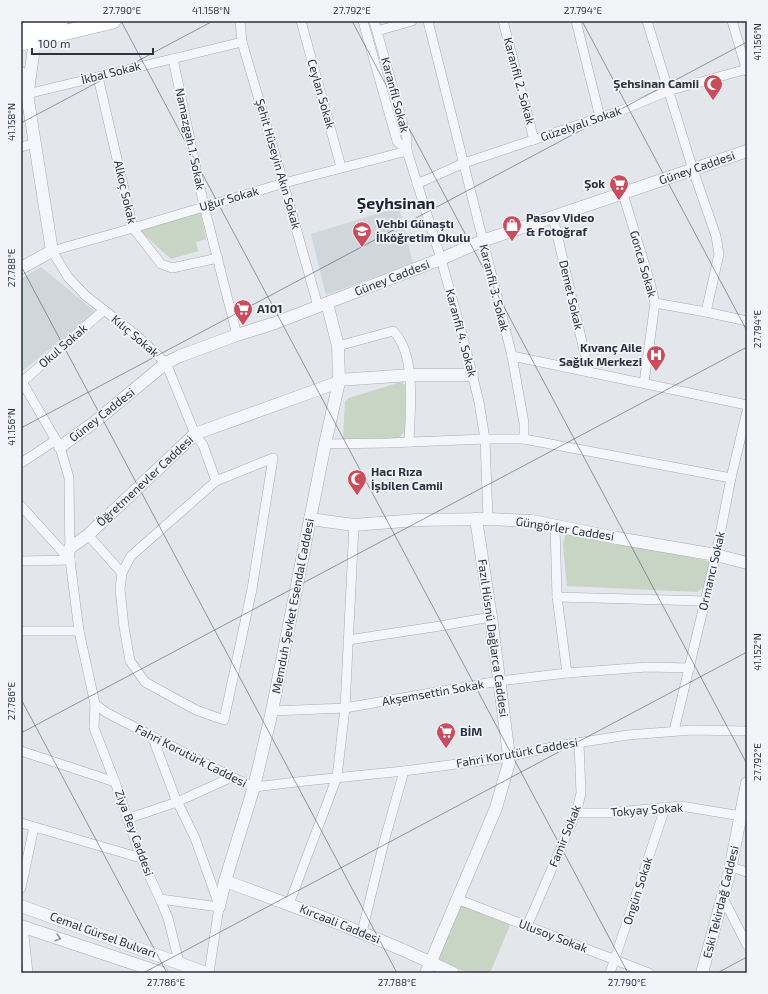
<svg xmlns="http://www.w3.org/2000/svg" width="768" height="994" font-family="'Exo 2',sans-serif">
  <rect width="100%" height="100%" fill="#e3e6ea"/>
  <!-- built -->
  <g fill="#d1d5dc">
    <path d="M399,207L413,263L326,295L311,234Z"/>
    <path d="M41,267L96,312L21,372V279Z"/>
  </g>
  <!-- green -->
  <g fill="#c8d4c4">
    <path d="M200,210L206,239L196,242L198,251L171,259L139,230Z"/>
    <path d="M401,382L405,385V432L398,438L343,439L345,402L349,398Z"/>
    <path d="M566,530L712,562L705,586L697,592L567,586L563,545Z"/>
    <path d="M462,904L510,925L490,973H468L438,960Z"/>
  </g>
  <g fill="none" stroke-linecap="round" stroke-linejoin="round">
    <defs>
      <g id="minor">
        <path d="M240,21L242,42L279,168L318,306"/>
        <path d="M301,21L341,167"/>
        <path d="M363,21L397,141L407,151"/>
        <path d="M374,21L407,138V151L441,259L465,345L479,402L485,439L488,519"/>
        <path d="M428,21L512,356L524,423V439"/>
        <path d="M503,21L534,140"/>
        <path d="M576,21L600,117"/>
        <path d="M647,21L693,170L716,236L719,254L706,312"/>
        <path d="M732,21L747,71"/>
        <path d="M377,31L412,21"/>
        <path d="M173,59L204,206L237,335"/>
        <path d="M98,77L133,228L161,264L172,268L218,258"/>
        <path d="M27,94L242,42"/>
        <path d="M21,147L35,143"/>
        <path d="M417,184L464,163L620,111L668,91L747,69"/>
        <path d="M623,194L649,279L655,303L644,383"/>
        <path d="M553,217L589,372"/>
        <path d="M655,303L706,312L747,321"/>
        <path d="M338,346L393,331C417,354 410,412 409,442"/>
        <path d="M512,356L747,405"/>
        <path d="M21,380L60,447L69,478L70,560L79,631L95,704L107,713L236,779L254,787L305,781L404,771L502,758L557,746L628,735L692,730L747,731"/>
        <path d="M22,382L104,310"/>
        <path d="M325,444L388,443L485,439H524L731,478"/>
        <path d="M273,458L252,589L224,720L196,710L145,682L130,661L124,627L120,589L122,573L131,556L216,481Z"/>
        <path d="M21,463L56,440"/>
        <path d="M216,481L203,445L195,434L166,363L135,334L86,296L68,277L52,251L133,228L284,183L407,151"/>
        <path d="M21,506L70,560"/>
        <path d="M555,526L557,597L567,673"/>
        <path d="M88,535L122,573"/>
        <path d="M21,561L70,560"/>
        <path d="M557,597L705,601"/>
        <path d="M21,631H79"/>
        <path d="M348,640L440,626L491,617"/>
        <path d="M95,704L94,728L115,782L141,858L160,899L168,918L179,962"/>
        <path d="M272,711L345,708L499,681L567,673L647,667L690,668"/>
        <path d="M674,731L716,555L731,478L747,411"/>
        <path d="M152,736L175,797L195,838L219,905"/>
        <path d="M21,751L115,782"/>
        <path d="M576,813H607L681,806L741,816"/>
        <path d="M127,819L177,802L232,777"/>
        <path d="M21,823L141,858"/>
        <path d="M731,867L747,872"/>
        <path d="M21,888L34,827"/>
        <path d="M723,898L747,945"/>
        <path d="M160,899L219,907L209,973"/>
        <path d="M457,899L649,973"/>
        <path d="M289,904L337,777L345,708L354,525"/>
        <path d="M23,926L28,973"/>
        <path d="M527,926L576,813L581,793L579,743"/>
        <path d="M362,932L384,842L404,771"/>
        <path d="M610,973L665,808"/>
      </g>
      <g id="tertiary">
        <path d="M21,73L27,94L52,251L21,268"/>
        <path d="M28,91L35,40L34,32"/>
        <path d="M338,380L411,375H472"/>
        <path d="M60,447L96,421L166,363L180,356L237,335L275,323L441,259L482,241L747,151"/>
        <path d="M310,519L354,525L417,520L488,519L532,521L617,538L716,555L747,563"/>
        <path d="M476,519L491,617L509,756"/>
        <path d="M70,548L88,535L195,434L339,382"/>
        <path d="M225,881C302,909 379,937 453,973"/>
        <path d="M21,906L206,973"/>
        <path d="M219,907L225,881L254,787L272,711L325,444L339,382L338,346L327,303"/>
        <path d="M21,926L162,973"/>
        <path d="M426,973L496,808L511,756"/>
        <path d="M702,973L730,870L747,783"/>
      </g>
      <g id="primary">
        <path d="M21,31L60,21"/>
        <path d="M21,43L113,21"/>
      </g>
    </defs>
    <!-- minor casing -->
    <use href="#minor" stroke="#a8adb4" stroke-width="10"/>
    <!-- tertiary casing -->
    <use href="#tertiary" stroke="#a8adb4" stroke-width="13"/>
    <!-- primary casing -->
    <use href="#primary" stroke="#a2aab6" stroke-width="16"/>
    <!-- minor -->
    <use href="#minor" stroke="#f5f6f9" stroke-width="9"/>
    <!-- tertiary -->
    <use href="#tertiary" stroke="#f5f6f9" stroke-width="12"/>
    <!-- primary -->
    <use href="#primary" stroke="#fff" stroke-width="15"/>
  </g>
  <!-- one-way arrows -->
  <defs><path id="oneway-chevron" d="M-2-3.5L2.5 0L-2 3.5" fill="none" stroke-width="1.6" stroke-linecap="round" stroke-linejoin="round"/></defs>
  <use stroke="#90949e" href="#oneway-chevron" transform="translate(58 938) rotate(18)"/>
  <!-- ticks -->
  <path fill="none" stroke="#2b3342" stroke-width="1" stroke-opacity="0.45" d="M121,21L628,973M352,21L747,764M582,21L747,331M21,123L213,21M21,266L397,973M21,428L747,42M21,699L167,973M21,733L747,347M143,973L747,652M717,973L747,957"/>
  <!-- icons -->
  <defs>
    <symbol id="mosque-pin" viewBox="-11 -11 22 30"><path d="M0 17L-7.5 6A9.5 9.5 0 1 1 7.5 6Z" fill="#ca4d5e" stroke="#f2f4f8"/><path d="M3.5-4.9A6 6 0 1 0 3.5 4.9A5 5 0 1 1 3.5-4.9Z" fill="#fff"/></symbol>
    <symbol id="supermarket-pin" viewBox="-11 -11 22 30"><path d="M0 17L-7.5 6A9.5 9.5 0 1 1 7.5 6Z" fill="#ca4d5e" stroke="#f2f4f8"/><path d="M-6-5.5h2.5l.6 2H6L4.5 2H-2.5L-4.4-4H-6ZM-1.5 3.2a1.3 1.3 0 1 0 .1 0ZM3 3.2a1.3 1.3 0 1 0 .1 0Z" fill="#fff"/></symbol>
    <symbol id="shop-pin" viewBox="-11 -11 22 30"><path d="M0 17L-7.5 6A9.5 9.5 0 1 1 7.5 6Z" fill="#ca4d5e" stroke="#f2f4f8"/><path d="M-5-2.5h2.3a2.7 3.5 0 0 1 5.4 0H5L5.5 6h-11ZM-1.5-2.5h3a1.5 2.3 0 0 0-3 0Z" fill="#fff"/></symbol>
    <symbol id="school-pin" viewBox="-11 -11 22 30"><path d="M0 17L-7.5 6A9.5 9.5 0 1 1 7.5 6Z" fill="#ca4d5e" stroke="#f2f4f8"/><path d="M0-5L7-2L0 1L-7-2ZM-4 1L0 2.5L4 1V4Q0 6-4 4Z" fill="#fff"/></symbol>
    <symbol id="hospital-pin" viewBox="-11 -11 22 30"><path d="M0 17L-7.5 6A9.5 9.5 0 1 1 7.5 6Z" fill="#ca4d5e" stroke="#f2f4f8"/><path d="M-5-5h3v3.5h4V-5h3V5h-3V1.5h-4V5h-3Z" fill="#fff"/></symbol>
  </defs>
  <g fill-rule="evenodd">
    <use href="#mosque-pin" x="702" y="73" width="22" height="30"/>
    <use href="#supermarket-pin" x="608" y="173" width="22" height="30"/>
    <use href="#shop-pin" x="501" y="214" width="22" height="30"/>
    <use href="#school-pin" x="351" y="220" width="22" height="30"/>
    <use href="#supermarket-pin" x="232" y="298" width="22" height="30"/>
    <use href="#hospital-pin" x="645" y="344" width="22" height="30"/>
    <use href="#mosque-pin" x="346" y="468" width="22" height="30"/>
    <use href="#supermarket-pin" x="435" y="721" width="22" height="30"/>
  </g>
  <g text-anchor="middle" stroke-width="3.5" stroke-linejoin="round" paint-order="stroke">
    <!-- street labels -->
    <g font-size="12" fill="#2b3342" stroke="#f2f4f8">
      <text transform="translate(111 73) rotate(-14)" y="4">İkbal Sokak</text>
      <text transform="translate(519 81) rotate(75)" y="4">Karanfil 2. Sokak</text>
      <text transform="translate(321 94) rotate(74)" y="4">Ceylan Sokak</text>
      <text transform="translate(395 95) rotate(75)" y="4">Karanfil Sokak</text>
      <text transform="translate(581 124) rotate(-19)" y="4">Güzelyalı Sokak</text>
      <text transform="translate(190 139) rotate(78)" y="4">Namazgah 1. Sokak</text>
      <text transform="translate(278 164) rotate(74)" y="4">Şehit Hüseyin Akın Sokak</text>
      <text transform="translate(697 168) rotate(-19)" y="4">Güney Caddesi</text>
      <text transform="translate(125 192) rotate(77)" y="4">Alkoç Sokak</text>
      <text transform="translate(229 199) rotate(-16)" y="4">Uğur Sokak</text>
      <text transform="translate(643 264) rotate(74)" y="4">Gonca Sokak</text>
      <text transform="translate(392 278) rotate(-21)" y="4">Güney Caddesi</text>
      <text transform="translate(494 288) rotate(76)" y="4">Karanfil 3. Sokak</text>
      <text transform="translate(571 295) rotate(77)" y="4">Demet Sokak</text>
      <text transform="translate(461 333) rotate(75)" y="4">Karanfil 4. Sokak</text>
      <text transform="translate(135 336) rotate(40)" y="4">Kılıç Sokak</text>
      <text transform="translate(63 346) rotate(-41)" y="4">Okul Sokak</text>
      <text transform="translate(102 415) rotate(-38)" y="4">Güney Caddesi</text>
      <text transform="translate(145 481) rotate(-43)" y="4">Öğretmenevler Caddesi</text>
      <text transform="translate(565 529) rotate(9)" y="4">Güngörler Caddesi</text>
      <text transform="translate(712 571) rotate(-77)" y="4">Ormancı Sokak</text>
      <text transform="translate(293 606) rotate(-79)" y="4">Memduh Şevket Esendal Caddesi</text>
      <text transform="translate(493 638) rotate(82)" y="4">Fazıl Hüsnü Dağlarca Caddesi</text>
      <text transform="translate(433 693) rotate(-10)" y="4">Akşemsettin Sokak</text>
      <text transform="translate(517 753) rotate(-10)" y="4">Fahri Korutürk Caddesi</text>
      <text transform="translate(191 756) rotate(27)" y="4">Fahri Korutürk Caddesi</text>
      <text transform="translate(647 810) rotate(-4)" y="4">Tokyay Sokak</text>
      <text transform="translate(134 833) rotate(70)" y="4">Ziya Bey Caddesi</text>
      <text transform="translate(565 836) rotate(-68)" y="4">Famir Sokak</text>
      <text transform="translate(638 891) rotate(-72)" y="4">Ongün Sokak</text>
      <text transform="translate(721 902) rotate(-76)" y="4">Eski Tekirdağ Caddesi</text>
      <text transform="translate(340 924) rotate(22)" y="4">Kırcaali Caddesi</text>
      <text transform="translate(103 935) rotate(20)" y="4">Cemal Gürsel Bulvarı</text>
      <text transform="translate(553 936) rotate(21)" y="4">Ulusoy Sokak</text>
    </g>
    <!-- poi labels -->
    <g font-size="12" font-weight="bold" fill="#2b3342" stroke="#f2f4f8" text-anchor="start">
      <text x="699" y="88" text-anchor="end">Şehsinan Camii</text>
      <text x="605" y="188" text-anchor="end">Şok</text>
      <text x="526" y="222">Pasov Video<tspan x="526" dy="14">&amp; Fotoğraf</tspan></text>
      <text x="376" y="228">Vehbi Günaştı<tspan x="376" dy="14">İlköğretim Okulu</tspan></text>
      <text x="257" y="313">A101</text>
      <text x="642" y="352" text-anchor="end">Kıvanç Aile<tspan x="642" dy="14">Sağlık Merkezi</tspan></text>
      <text x="371" y="476">Hacı Rıza<tspan x="371" dy="14">İşbilen Camii</tspan></text>
      <text x="460" y="736">BİM</text>
    </g>
    <!-- district labels -->
    <g font-size="16" font-weight="bold" fill="#1d2433" stroke="#f2f4f8">
      <text x="396" y="209">Şeyhsinan</text>
    </g>
  </g>
  <!-- border -->
  <rect width="768" height="994" fill="none" stroke="#f2f4f8" stroke-width="44"/>
  <!-- scale -->
  <path d="M32 48v6h121v-6" fill="none" stroke="#2b3342" stroke-width="2"/>
  <text x="38" y="48" font-size="12" fill="#2b3342" stroke="#f2f4f8" stroke-width="3" paint-order="stroke">100 m</text>
  <rect x="22" y="22" width="724" height="950" fill="none" stroke="#2b3342" stroke-width="1.5"/>
  <g font-size="10" text-anchor="middle" fill="#2b3342">
    <text x="122" y="14">27.790°E</text>
    <text x="211" y="14">41.158°N</text>
    <text x="352" y="14">27.792°E</text>
    <text x="583" y="14">27.794°E</text>
    <text transform="translate(757 42) rotate(-90)" y="4">41.156°N</text>
    <text transform="translate(11 122) rotate(-90)" y="4">41.158°N</text>
    <text transform="translate(11 268) rotate(-90)" y="4">27.788°E</text>
    <text transform="translate(757 329) rotate(-90)" y="4">27.794°E</text>
    <text transform="translate(11 427) rotate(-90)" y="4">41.156°N</text>
    <text transform="translate(757 652) rotate(-90)" y="4">41.152°N</text>
    <text transform="translate(11 701) rotate(-90)" y="4">27.786°E</text>
    <text transform="translate(757 762) rotate(-90)" y="4">27.792°E</text>
    <text x="166" y="986">27.786°E</text>
    <text x="397" y="986">27.788°E</text>
    <text x="627" y="986">27.790°E</text>
  </g>
</svg>
